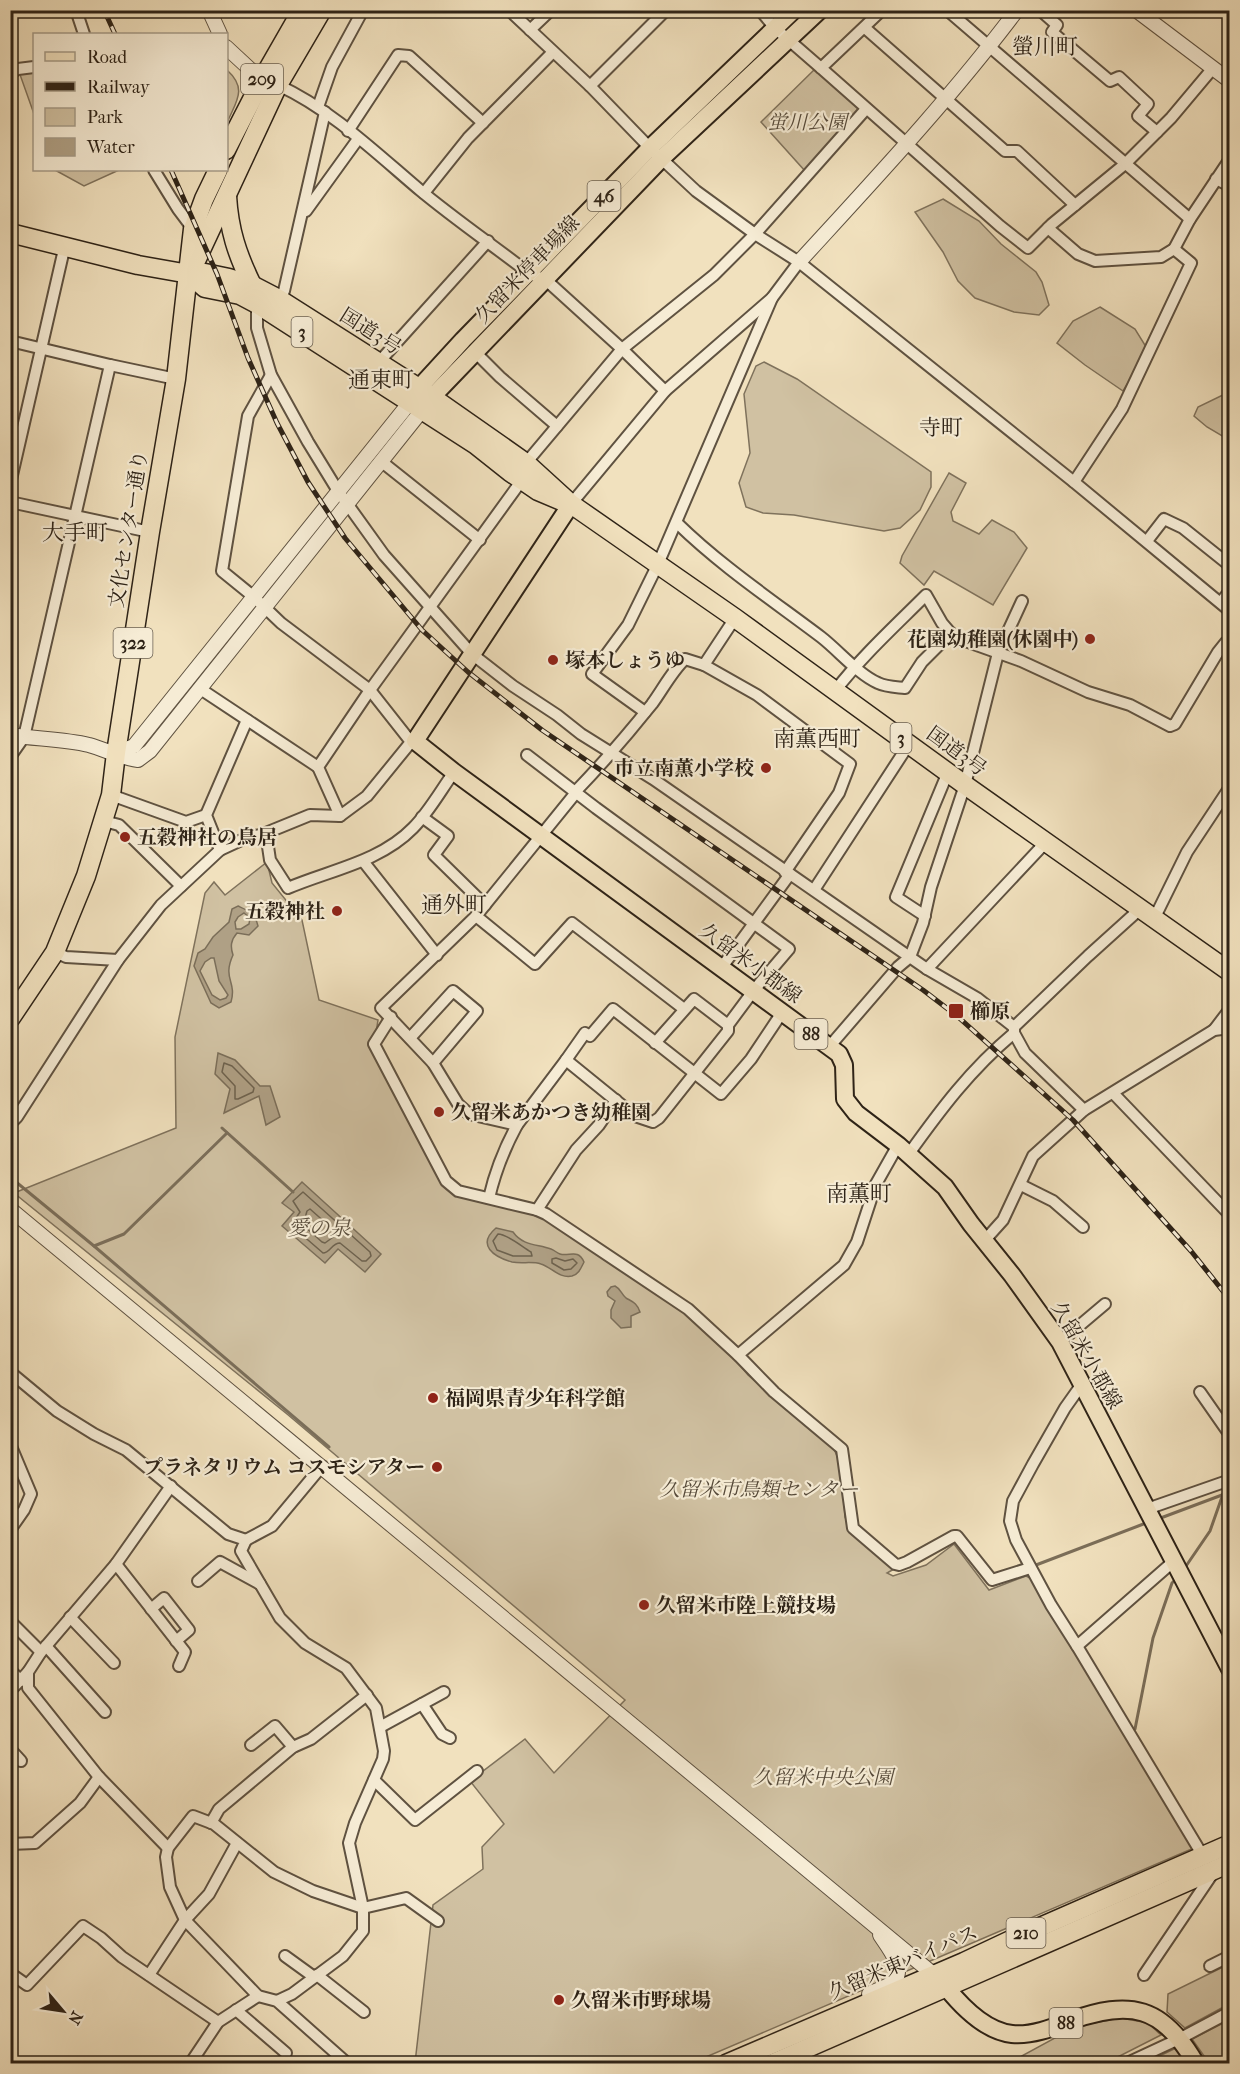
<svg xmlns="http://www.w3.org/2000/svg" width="1240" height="2074" font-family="'IM FELL French Canon','Noto Serif JP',serif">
  <rect width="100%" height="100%" fill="#f1e1be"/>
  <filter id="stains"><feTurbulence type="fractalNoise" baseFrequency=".00333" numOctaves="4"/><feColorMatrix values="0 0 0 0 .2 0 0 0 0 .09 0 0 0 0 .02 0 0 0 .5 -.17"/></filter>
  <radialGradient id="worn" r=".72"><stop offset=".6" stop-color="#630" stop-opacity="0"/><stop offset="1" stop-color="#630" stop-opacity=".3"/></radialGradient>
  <!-- green -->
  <g fill="#d0c1a2" stroke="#7f725c" stroke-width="1.5">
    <path d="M34,67V114L18,69Z"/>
    <path d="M816,68L862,109L806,172L761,122Z"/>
    <path d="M227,70C248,89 236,101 227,123Z"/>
    <path d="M55,170H119L84,186Z"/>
    <path d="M943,199L979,221L1001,244L1036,272L1042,282L1049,305L1039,315L1014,312L975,298L958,281L943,252L915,212Z"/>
    <path d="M1100,307L1135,329L1148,350L1123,391L1085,365L1057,343L1073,321Z"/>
    <path d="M764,362L797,379L931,472V487L920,510L900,528L884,531L794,515L763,513L746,507L739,483L750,453L744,394L756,366Z"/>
    <path d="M1229,392V440L1207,427L1194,416L1198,407Z"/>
    <path d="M949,473L966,483L951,512L953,521L979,534L992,520L1014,532L1027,548L993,605L934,571L924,585L900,563L902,556Z"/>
    <path d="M267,862L272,883L302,920L319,1000L378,1020L374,1045L443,1180L538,1215L687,1315L724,1346L748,1375L834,1449L842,1468L845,1517L851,1531L894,1569L887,1573L893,1576L926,1565L954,1544L989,1590L1026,1576L1032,1579L1194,1848L692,2063H415L433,1905L483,1869L482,1847L504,1824L470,1781L525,1739L554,1773L625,1700L287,1414L14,1193L176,1128L175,1037L205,893L214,882L225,895Z"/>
    <path d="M1229,1964V2004L1185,2028L1167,2012L1168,1994Z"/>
    <path d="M1121,2018L1148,2023L1161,2035L1106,2063L1007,2064L1077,2026Z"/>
    <path d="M1229,2020V2063H1209L1192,2039Z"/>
    <path d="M1180,2046L1188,2064H1143Z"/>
  </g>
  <!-- water -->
  <g fill="#afa085" stroke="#7b6e59" stroke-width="1.5" fill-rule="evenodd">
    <path d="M238,906C249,911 255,913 258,926L249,935L237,933C231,940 230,946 233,955C222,979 237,981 231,1002L219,1008L211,1003L194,966L198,953L205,949L213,937L229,922L232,909ZM244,913L250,918L249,924L241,929H236L235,922L238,917ZM211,958H214L219,981L228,995L226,998L220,1000L212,995L200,971L205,962Z"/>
    <path d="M218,1053L235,1060L260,1086H270L280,1117L266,1125L259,1096L224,1113L230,1089L215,1074Z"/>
    <path d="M302,1182L381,1254L365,1272L338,1249L325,1263L282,1226L294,1212L282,1203Z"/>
    <path d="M496,1228L513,1232C523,1246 537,1244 551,1249C554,1250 557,1253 560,1254C569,1257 578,1248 584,1262C581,1268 579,1274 572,1276C560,1279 551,1267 541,1264C532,1261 522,1264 512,1262C494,1257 476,1245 496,1228Z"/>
    <path d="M615,1286C621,1289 621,1294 626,1298C633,1302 637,1303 640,1312L631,1316V1327L621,1328L611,1318V1310L615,1301L608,1296L607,1292L611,1287Z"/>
  </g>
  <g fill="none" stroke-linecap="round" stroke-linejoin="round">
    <!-- shore -->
    <g stroke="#6e624e" stroke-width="1.5">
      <path d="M224,1063L232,1066L254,1088L253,1092L238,1099H235V1086L222,1072Z"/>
      <path d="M303,1192L370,1252L371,1256L366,1261H362L340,1243C332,1243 330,1253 323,1253L293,1227L292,1224L300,1212L293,1201Z"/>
      <path d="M310,1209L336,1232V1235L325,1243L322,1242L303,1225L307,1211Z"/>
      <path d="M498,1234C507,1234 521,1246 531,1252L532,1256H513L497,1250L493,1241Z"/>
      <path d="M556,1258L565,1261L573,1259L577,1263L571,1269L564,1270L552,1263V1259Z"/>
    </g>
    <!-- stream -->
    <g stroke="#7b6e59" stroke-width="3">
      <path d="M222,1128L293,1192"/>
      <path d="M10,1177L94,1246L329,1447"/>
      <path d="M94,1246L124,1234L227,1133"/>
      <path d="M1158,1519L1230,1492"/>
      <path d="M1036,1565L1146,1523"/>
      <path d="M1184,1569L1210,1531L1223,1494"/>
      <path d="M1135,1729L1153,1638L1172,1583L1176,1579"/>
    </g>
    <defs>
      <g id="minor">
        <path d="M76,10L84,34"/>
        <path d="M509,10L590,86L650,148L696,191L755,234L799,262L1074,482L1230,611"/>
        <path d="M760,10L775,28L821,68"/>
        <path d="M882,10L821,68L1000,226L1028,248L1052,224L1125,164L1171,118L1213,68"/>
        <path d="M947,10L1190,219"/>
        <path d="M1040,10L1057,25L1052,32L1110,81L1119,77L1148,104L1138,116L1157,132"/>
        <path d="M865,28L1005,151H1017L1075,205"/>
        <path d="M530,30L551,10"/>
        <path d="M10,73L18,69L34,67"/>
        <path d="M278,85C332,110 376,153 421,191C456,220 494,246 530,274L546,280L622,349L665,391"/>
        <path d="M590,86L666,10"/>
        <path d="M318,107L332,67L363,10"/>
        <path d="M348,131L398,55L409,56L483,123"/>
        <path d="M154,170L178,209L193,229"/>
        <path d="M1216,179L1230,186"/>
        <path d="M424,193L468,138L553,52"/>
        <path d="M306,211L358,139"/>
        <path d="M1048,228L1078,254L1095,261L1161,257L1174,249L1190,219L1230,159"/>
        <path d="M279,299L284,291L325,112"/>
        <path d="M257,304V328L271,375L308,442L338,491L384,555L472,654L513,686L557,715L581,734L653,779L927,969L977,998L1014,1027"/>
        <path d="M10,341L110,365L176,379"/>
        <path d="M475,352L500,377L557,426"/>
        <path d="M379,362L488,241"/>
        <path d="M382,462L480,540"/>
        <path d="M526,463L622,349L714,275L755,234L866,109"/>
        <path d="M1074,482L1122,409L1191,263L1174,249"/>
        <path d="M10,484L65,245"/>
        <path d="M10,502L150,532"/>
        <path d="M571,504L665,391L772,298L799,262"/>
        <path d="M677,523C721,566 772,600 821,637C839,651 858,674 878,683C886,687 897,687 905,688L922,662L951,633"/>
        <path d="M1147,541L1164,519L1183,528L1228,564L1230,571"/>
        <path d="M1221,602L1230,591"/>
        <path d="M704,665L757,695L850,764L839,793L785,872"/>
        <path d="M199,688L318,767"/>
        <path d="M835,691C862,656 895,626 926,595L942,623L954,637L1021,661L1088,692L1130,705L1170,726L1175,724L1218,652L1226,642H1230"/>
        <path d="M645,712L592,674L628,625L658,564L772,298"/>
        <path d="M527,755L596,808L789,949L754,990L728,1025V1031L659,1118L653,1122L635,1116L566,1060L517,1125L469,1114L458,1104L433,1063L381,1008L476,916L574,795L576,791C603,763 628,734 652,704C663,689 672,671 685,659L704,665L735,618"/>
        <path d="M10,757L24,737L110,365"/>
        <path d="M111,795L186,822L206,815"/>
        <path d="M340,816L318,767L370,690L522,480"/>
        <path d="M422,817L448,836L434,855L485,905"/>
        <path d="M104,821L119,825L181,886"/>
        <path d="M266,833L270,860L288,888C330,870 380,862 413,828C429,812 441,790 454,772"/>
        <path d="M220,850L206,815L247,720"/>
        <path d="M363,861L437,955"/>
        <path d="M814,890L909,744"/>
        <path d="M476,916L535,964L572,923L684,1009"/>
        <path d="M925,916L896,897L948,772"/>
        <path d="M1154,919L1187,852L1230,787"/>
        <path d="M55,952L66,957L118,960"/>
        <path d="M722,967L790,874"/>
        <path d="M927,969L1046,842"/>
        <path d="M391,1017L374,1044L446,1181L458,1191L537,1210L546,1214L688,1309L738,1355L774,1392L842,1449L853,1528L895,1564L899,1565L907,1562L954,1536H957L992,1580L1030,1568"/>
        <path d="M1214,1030L1230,1009"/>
        <path d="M1014,1033L1025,1053L1084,1110"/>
        <path d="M410,1038L453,991L477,1011L433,1063"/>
        <path d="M655,1043L694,999L728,1025"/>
        <path d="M829,1047L898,967L910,957L923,923L931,887L965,785L998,653L1022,601"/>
        <path d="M566,1060L585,1033L590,1036L613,1009L721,1094L751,1059L783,1011"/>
        <path d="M1113,1093L1230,1215"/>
        <path d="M10,1124L17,1117L118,960L161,905L220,850L248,837L261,835L310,815L340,816L367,796L411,742L370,690L281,623L254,597L222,571L248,416L271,375"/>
        <path d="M908,1155C941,1109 970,1070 1014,1033V1027L1088,956L1140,909"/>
        <path d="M1021,1185L1053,1201L1083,1227"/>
        <path d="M489,1198C495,1172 504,1149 517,1125"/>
        <path d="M537,1210L576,1150L599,1125L616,1100"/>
        <path d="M985,1240L1003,1220L1033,1156L1084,1110L1214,1030L1230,1028"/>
        <path d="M1060,1342L1105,1304"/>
        <path d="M738,1355L844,1265L857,1242L876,1184L898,1145"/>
        <path d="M10,1372L57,1411L94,1434L126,1450L228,1534L246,1540L241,1551L280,1618L305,1643L346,1668L376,1708L384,1751L383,1759L355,1823L349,1843L363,1908V1931L343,1956L292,1994L277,2001"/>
        <path d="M1082,1384L1065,1408L1033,1464L1013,1501L1010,1521L1016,1540L1051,1605L1077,1646L1203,1856"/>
        <path d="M1200,1392L1230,1435"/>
        <path d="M10,1444L31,1494L24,1510L10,1530"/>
        <path d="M1147,1509L1230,1480"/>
        <path d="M246,1540L272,1526L322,1466"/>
        <path d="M116,1564L185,1652L179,1666"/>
        <path d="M198,1581L220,1562L260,1584"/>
        <path d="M151,1609L164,1598L189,1630L176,1641"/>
        <path d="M70,1617L114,1663"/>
        <path d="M10,1621L41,1652"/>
        <path d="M46,1646L105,1712"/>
        <path d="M1077,1646L1174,1561"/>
        <path d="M10,1670L21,1681"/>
        <path d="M28,1672V1688L99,1777L168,1848"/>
        <path d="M10,1691L28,1672L41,1652L116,1564L171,1486"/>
        <path d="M422,1704L442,1734L450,1738"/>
        <path d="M380,1727L444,1692"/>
        <path d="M251,1745L275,1726L293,1747"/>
        <path d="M10,1749L21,1761"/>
        <path d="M374,1780L415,1820L477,1771"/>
        <path d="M211,1823L219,1809L293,1747L311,1739L367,1695"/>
        <path d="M10,1844L35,1843L80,1803L99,1777"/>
        <path d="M285,1956L314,1977"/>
        <path d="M1210,1966L1230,1956"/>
        <path d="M10,1973L27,1985L83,1926L101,1938L122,1957L218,2022"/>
        <path d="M149,1975L185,1920L209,1894L237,1843"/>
        <path d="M317,1975L364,2012"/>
        <path d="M1144,1975L1213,1873"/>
        <path d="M236,2010L286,2053"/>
        <path d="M190,2064L218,2022L258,1996"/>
        <path d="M348,2064L277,2001L258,1996L185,1920L170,1887L166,1857L168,1848L193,1816L214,1824L274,1872L313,1891L363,1908L406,1898L438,1921"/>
        <path d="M1125,2064L1181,2038L1230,2012"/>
      </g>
      <g id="tertiary">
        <path d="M209,10L220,34"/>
        <path d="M1136,10L1230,81"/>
        <path d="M226,47L253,72L272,82"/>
        <path d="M799,262C874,180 950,99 1017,10"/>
        <path d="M10,735C36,739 64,739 89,745C106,750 122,758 138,760L150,751L423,409"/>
        <path d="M116,753L134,746L411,401"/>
        <path d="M10,1209L939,1979"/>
        <path d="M869,1994C877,1990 890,1986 895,1980C905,1967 887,1946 880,1935"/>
      </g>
      <g id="primary">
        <path d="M413,398L419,388L463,340L650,148L794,10"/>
        <path d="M425,407L432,397L661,159L820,10"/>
        <path d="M571,504L415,741L454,772L839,1054L844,1065L845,1099L856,1113L898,1145L945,1187L971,1224L1012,1275L1060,1342L1230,1669"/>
        <path d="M946,1987C962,2007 985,2031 1012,2034C1031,2036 1052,2028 1070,2021C1130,1999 1163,2006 1196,2064"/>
      </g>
      <g id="trunk">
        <path d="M226,150L263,78L302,10"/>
        <path d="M227,196C229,230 237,254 252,285"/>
        <path d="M10,233L138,265L189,274L205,273L229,278L252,285L279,299L419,388L526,463L571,504L735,618L965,785L1230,972"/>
        <path d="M194,265L278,85L322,10"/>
        <path d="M189,274L205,288L240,295L257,304L476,445L510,472L538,491L564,502"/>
        <path d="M10,1019L55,952L86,876L111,795L116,753L150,532L176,379L193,229L204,199L218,170"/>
        <path d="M726,2064L964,1962L1015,1938L1230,1844"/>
        <path d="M771,2064L1230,1863"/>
      </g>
    </defs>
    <!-- minor casing -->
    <use href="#minor" stroke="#5f5241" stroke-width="14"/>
    <!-- tertiary casing -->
    <use href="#tertiary" stroke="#5f5241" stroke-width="16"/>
    <!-- primary casing -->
    <use href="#primary" stroke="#2e2317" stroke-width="20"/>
    <!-- trunk casing -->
    <use href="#trunk" stroke="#2e2317" stroke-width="21"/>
    <!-- minor -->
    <use href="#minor" stroke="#f6ecd5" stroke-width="10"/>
    <!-- tertiary -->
    <use href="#tertiary" stroke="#f6ecd5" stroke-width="14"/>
    <!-- primary -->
    <use href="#primary" stroke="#f1e1be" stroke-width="16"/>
    <!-- trunk -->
    <use href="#trunk" stroke="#f1e1be" stroke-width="18"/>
    <defs>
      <g id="rail">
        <path d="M104,10L115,34"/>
        <path d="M171,170L217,274L248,358L277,423L308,482L345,538L422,630L468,672L542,730L923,990L957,1016L1073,1120L1191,1251L1230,1300"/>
      </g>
    </defs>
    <!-- rail casing -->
    <use href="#rail" stroke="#2e2317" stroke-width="5"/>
    <!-- rail -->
    <use href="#rail" stroke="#f6ecd5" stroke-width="3" stroke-dasharray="9" stroke-linecap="butt"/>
  </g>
  <!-- markers -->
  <g fill="#8f2418" stroke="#f6ecd5" stroke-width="2">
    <circle cx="1090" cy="639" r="6"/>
    <circle cx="553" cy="660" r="6"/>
    <circle cx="766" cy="768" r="6"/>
    <circle cx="125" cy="837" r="6"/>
    <circle cx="337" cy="911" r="6"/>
    <rect x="948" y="1003" width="16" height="16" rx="3"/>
    <circle cx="439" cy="1112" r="6"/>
    <circle cx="433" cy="1398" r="6"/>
    <circle cx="437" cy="1467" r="6"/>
    <circle cx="644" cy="1605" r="6"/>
    <circle cx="559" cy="2000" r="6"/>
  </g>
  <g text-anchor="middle" stroke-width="4.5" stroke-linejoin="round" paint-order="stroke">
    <!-- shield labels -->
    <g fill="#f6ecd5" stroke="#6a5f50" stroke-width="1.5">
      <rect x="241" y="64" width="42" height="30" rx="4.5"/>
      <rect x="587.5" y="181" width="33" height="30" rx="4.5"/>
      <rect x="291.5" y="317" width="21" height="30" rx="4.5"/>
      <rect x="113.5" y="628" width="39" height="30" rx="4.5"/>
      <rect x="890.5" y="723" width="21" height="30" rx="4.5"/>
      <rect x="794.5" y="1019" width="33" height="30" rx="4.5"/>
      <rect x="1006.5" y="1918" width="39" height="30" rx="4.5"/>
      <rect x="1049.5" y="2008" width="33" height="30" rx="4.5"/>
    </g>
    <g font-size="18" font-weight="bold" fill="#2e2317">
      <text x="262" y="85">209</text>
      <text x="604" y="202">46</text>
      <text x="302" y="338">3</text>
      <text x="133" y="649">322</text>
      <text x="901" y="744">3</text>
      <text x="811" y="1040">88</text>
      <text x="1026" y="1939">210</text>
      <text x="1066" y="2029">88</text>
    </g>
    <!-- park labels -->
    <g font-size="20" font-style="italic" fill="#564a3a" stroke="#f6ecd5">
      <text x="807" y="129">蛍川公園</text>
      <text x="759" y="1496">久留米市鳥類センター</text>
      <text x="823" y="1784">久留米中央公園</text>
    </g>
    <!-- street labels -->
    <g font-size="20" fill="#2e2317" stroke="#f6ecd5">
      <text transform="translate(527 269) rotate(-46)" y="7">久留米停車場線</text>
      <text transform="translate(371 331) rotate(32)" y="7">国道3号</text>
      <text transform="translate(128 529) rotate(-81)" y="7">文化センター通り</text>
      <text transform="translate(957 751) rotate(36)" y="7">国道3号</text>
      <text transform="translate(751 963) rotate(36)" y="7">久留米小郡線</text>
      <text transform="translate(1087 1355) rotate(60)" y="7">久留米小郡線</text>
      <text transform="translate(903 1962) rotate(-23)" y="7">久留米東バイパス</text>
    </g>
    <!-- poi labels -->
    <g font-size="20" font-weight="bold" fill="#2e2317" stroke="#f6ecd5" text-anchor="start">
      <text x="1078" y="646" text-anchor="end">花園幼稚園(休園中)</text>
      <text x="565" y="667">塚本しょうゆ</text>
      <text x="754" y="775" text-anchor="end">市立南薫小学校</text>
      <text x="137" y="844">五穀神社の鳥居</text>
      <text x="325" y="918" text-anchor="end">五穀神社</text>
      <text x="970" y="1018">櫛原</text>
      <text x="451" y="1119">久留米あかつき幼稚園</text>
      <text x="445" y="1405">福岡県青少年科学館</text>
      <text x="425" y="1474" text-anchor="end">プラネタリウム コスモシアター</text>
      <text x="656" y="1612">久留米市陸上競技場</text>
      <text x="571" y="2007">久留米市野球場</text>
    </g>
    <!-- water labels -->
    <g font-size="21" font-style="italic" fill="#5b4f3e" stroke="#f6ecd5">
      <text x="319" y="1235">愛の泉</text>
    </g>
    <!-- quarter labels -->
    <g font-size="22" fill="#2e2317" stroke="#f6ecd5">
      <text x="1045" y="54">螢川町</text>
      <text x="381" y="387">通東町</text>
      <text x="941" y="435">寺町</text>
      <text x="75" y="540">大手町</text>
      <text x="817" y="746">南薫西町</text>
      <text x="454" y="912">通外町</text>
      <text x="859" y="1201">南薫町</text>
    </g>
  </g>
  <!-- margin -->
  <rect width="1240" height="2074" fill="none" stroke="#f1e1be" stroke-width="36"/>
  <rect x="12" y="12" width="1216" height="2050" fill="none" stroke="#2e2317" stroke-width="3"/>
  <rect x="18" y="18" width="1204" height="2038" fill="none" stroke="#2e2317" stroke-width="1.5"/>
  <!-- legend -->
  <rect x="33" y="33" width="195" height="138" fill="#f6ecd5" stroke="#a69c89" stroke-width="1.5"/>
  <rect x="45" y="52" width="30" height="9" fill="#f1e1be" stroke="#a69c89" stroke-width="1.5"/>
  <text x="87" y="63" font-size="18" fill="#2e2317">Road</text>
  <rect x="45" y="82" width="30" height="9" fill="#2e2317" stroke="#a69c89" stroke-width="1.5"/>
  <text x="87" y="93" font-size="18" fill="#2e2317">Railway</text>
  <rect x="45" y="108" width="30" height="18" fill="#d0c1a2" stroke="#a69c89" stroke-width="1.5"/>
  <text x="87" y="123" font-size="18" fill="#2e2317">Park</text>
  <rect x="45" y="138" width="30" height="18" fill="#afa085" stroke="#a69c89" stroke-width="1.5"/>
  <text x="87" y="153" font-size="18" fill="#2e2317">Water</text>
  <!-- north arrow -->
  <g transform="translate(63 2011) rotate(119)" stroke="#f6ecd5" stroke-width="4.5" paint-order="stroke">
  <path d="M0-4.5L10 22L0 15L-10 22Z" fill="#2e2317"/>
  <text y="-9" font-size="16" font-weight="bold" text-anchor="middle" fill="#2e2317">N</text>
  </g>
  <rect width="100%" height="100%" filter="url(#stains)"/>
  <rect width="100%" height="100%" fill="url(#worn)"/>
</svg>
